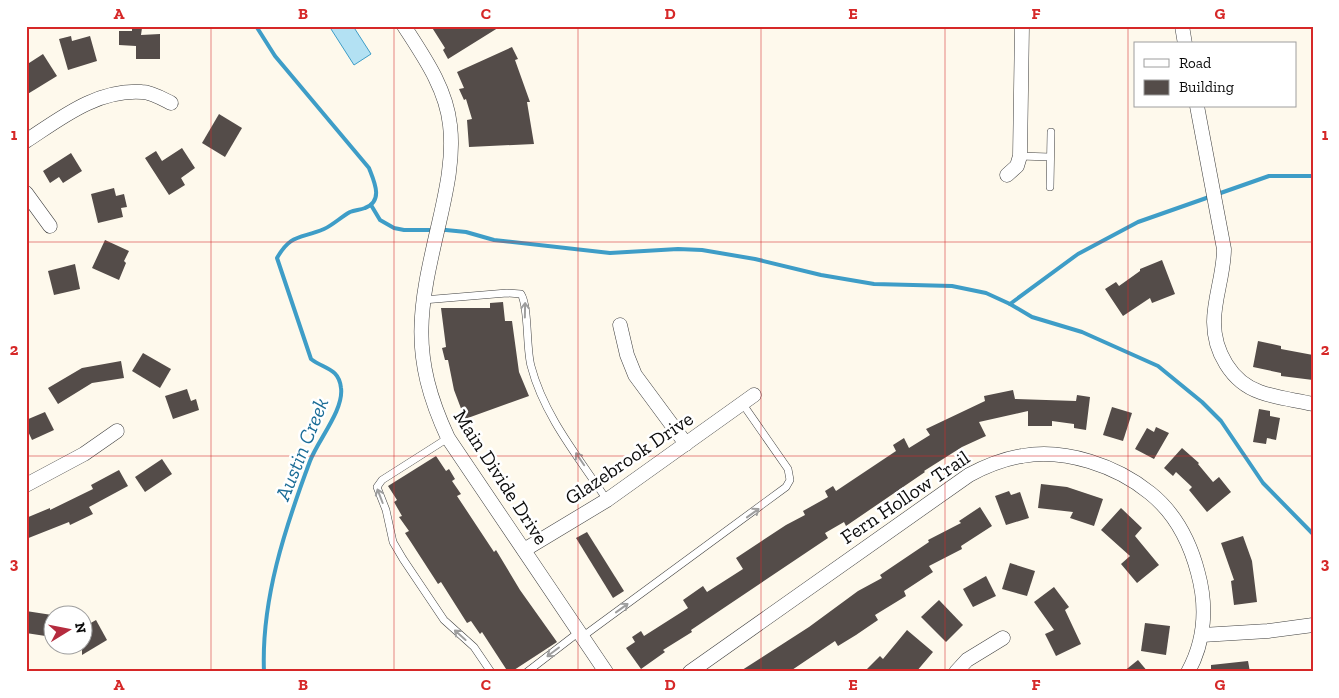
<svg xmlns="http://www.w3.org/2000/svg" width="1339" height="698" font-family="'Zilla Slab',serif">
  <rect width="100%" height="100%" fill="#fef9ec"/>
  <!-- water -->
  <path fill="#b3e1f3" stroke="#3e9dc7" d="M335,26H353L371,54L354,65L331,29Z"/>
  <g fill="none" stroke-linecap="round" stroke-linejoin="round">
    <!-- stream -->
    <g stroke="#3e9dc7" stroke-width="4">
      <path d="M256,26L275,56L369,168C374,181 384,201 365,208C360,210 355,210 350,212C341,217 333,225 324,229C301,239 291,233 277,258L311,359C324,369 339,368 341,388C344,410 318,440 310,461C285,528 261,600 264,672"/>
      <path d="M371,205L380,220L394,228L404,230H446L466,232L494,240L610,253L678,249L702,250L755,259L821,275L874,284L952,286L986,293L1010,304L1032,317L1082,332L1158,366L1202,402L1221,421L1263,483L1313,534"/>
      <path d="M1010,304L1078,254L1138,222L1269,176H1313"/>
    </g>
  </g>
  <!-- building -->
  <g fill="#544c49">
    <path d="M431,26H501L448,59L443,50L445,48Z"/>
    <path d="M132,27L142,28L141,35L160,34V59H136V46L119,45V31H132Z"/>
    <path d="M71,36L72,41L90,36L97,61L68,70L59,39Z"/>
    <path d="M512,47L518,59L515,60L530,102H527L534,144L469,147L467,120L472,119L466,99L464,100L459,89L464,88L457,72Z"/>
    <path d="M43,54L57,76L26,95V65Z"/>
    <path d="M219,114L242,128L225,157L202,143Z"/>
    <path d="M182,148L195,168L181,178L185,185L169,195L145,158L156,151L162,161Z"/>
    <path d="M71,153L82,171L63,183L59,177L50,183L43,171Z"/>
    <path d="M114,188L116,196L124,194L127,207L121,208L123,217L98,223L91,194Z"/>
    <path d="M105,240L129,251L124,261L126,263L119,280L92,268Z"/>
    <path d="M1162,260L1175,294L1152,303L1150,298L1123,316L1105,289L1116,282L1119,286L1140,271V269Z"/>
    <path d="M75,264L80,289L54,295L48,271Z"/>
    <path d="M503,302L505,321H512L519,372L529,396L465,419L454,390L448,360H445L442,348L446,347L441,308H490V303Z"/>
    <path d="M1258,341L1281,346V349L1313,355V380L1281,376V373L1253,367Z"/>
    <path d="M143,353L171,369L160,388L132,371Z"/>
    <path d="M121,361L124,378L92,383L58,404L48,388L82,368Z"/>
    <path d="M187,389L191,401L196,399L199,410L173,419L165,396Z"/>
    <path d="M1013,390L1015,399L1076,401L1077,395L1090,397L1086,430L1074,428V424L1052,421V426H1028V411L979,422L986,436L962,447L924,471L925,472L846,526L844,522L825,533L828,538L691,630L692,632L663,650L665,652L641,669L626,648L635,642L632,637L641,631L644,636L688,608L683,600L703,586L707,592L743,569L736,558L786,525L805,515L803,511L828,497L825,491L833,486L836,491L896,451L893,445L904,438L909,448L930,435L926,429L985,401L984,396Z"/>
    <path d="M1112,407L1132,413L1123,441L1103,435Z"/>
    <path d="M1259,409L1270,411V416L1280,418L1276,440L1267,438L1266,444L1253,442Z"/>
    <path d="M45,412L54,430L32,440L26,427V420Z"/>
    <path d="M1156,427L1169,433L1154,459L1135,449L1147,428L1154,432Z"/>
    <path d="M1182,448L1199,463L1198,464L1213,482L1219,477L1231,492L1207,512L1189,490L1192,487L1176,472L1173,476L1164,468Z"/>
    <path d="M436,456L446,471L449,469L455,479L452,481L461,494L457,496L494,552L496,550L520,590L557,642L511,672H508L482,632L480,634L471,621L467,623L441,582L438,584L405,533L409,531L399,517L402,516L394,502L397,500L388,486Z"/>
    <path d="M162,459L172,474L145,492L135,477Z"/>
    <path d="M119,470L128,486L89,507L93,514L70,525L69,522L26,539V518L50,508V510L93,489L91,485Z"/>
    <path d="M1041,484L1067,487L1103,499L1094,526L1070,518L1073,512L1038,508Z"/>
    <path d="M1009,491L1011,495L1020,492L1029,518L1006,525L995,496Z"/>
    <path d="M980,507L992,526L961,546L962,549L929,566L933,572L904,591L906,596L875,615L878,620L856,635L838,646L835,641L789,672H739L809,627L858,591L882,578L880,575L929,542L928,540L961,523L959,521Z"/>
    <path d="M1121,508L1142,528L1135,536L1159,565L1137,583L1121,564L1130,556L1101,530Z"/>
    <path d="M587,532L624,591L613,598L576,538Z"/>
    <path d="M1243,536L1252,561L1257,602L1234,605L1231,581L1234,580L1221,543Z"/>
    <path d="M1010,563L1035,571L1027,596L1002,589Z"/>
    <path d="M986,576L996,596L973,607L963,589Z"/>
    <path d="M1054,587L1069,607L1065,610L1081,644L1056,656L1045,634L1054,630L1034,602Z"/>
    <path d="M939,600L963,625L946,642L921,617Z"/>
    <path d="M26,611L52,615V637L26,633Z"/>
    <path d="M96,620L107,640L82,655V628Z"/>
    <path d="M1145,623L1170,626L1166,655L1141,651Z"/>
    <path d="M907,630L933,652L916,672H864L880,656L883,659Z"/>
    <path d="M1138,660L1148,672H1123Z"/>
    <path d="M1248,661L1250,672H1211V665Z"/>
  </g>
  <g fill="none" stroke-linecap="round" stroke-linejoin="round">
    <defs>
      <g id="service">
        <path d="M1020,156L1050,157"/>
        <path d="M1050,187L1051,132"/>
        <path d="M423,300L507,293L521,294C529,307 526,348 531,366C544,416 579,458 607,500"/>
        <path d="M448,438L382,480L377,487L386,510L393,542L403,559L444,620L474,647L491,672"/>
        <path d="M582,637L786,487L790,480L788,469L742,403"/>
        <path d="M527,672L579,632"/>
      </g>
      <g id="minor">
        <path d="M404,26C424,57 446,88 450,125C454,158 446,192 439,223C419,309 409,354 448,438L606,672"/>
        <path d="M1182,26L1185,44"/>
        <path d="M1197,106L1224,249C1224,274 1214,298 1214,322C1214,351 1231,382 1260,392C1276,398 1296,400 1313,404"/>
        <path d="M26,141C61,118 97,89 142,92C151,92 163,99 171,103"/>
        <path d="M1007,175L1017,166L1020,156L1022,26"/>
        <path d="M26,193L50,226"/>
        <path d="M620,325L627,355L635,375L686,444"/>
        <path d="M26,485L84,454L117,431"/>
        <path d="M524,550L607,500L754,395"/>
        <path d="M1202,635L1268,631L1313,625"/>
        <path d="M690,672L969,475C986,466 1003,459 1022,456C1065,448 1117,466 1150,493C1175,513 1190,542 1198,573C1207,606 1205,641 1188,672"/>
        <path d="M956,672L967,660L1003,638"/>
      </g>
    </defs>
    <!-- service casing -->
    <use href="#service" stroke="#3f3f3f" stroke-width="8"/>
    <!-- minor casing -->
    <use href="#minor" stroke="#3f3f3f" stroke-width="15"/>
    <!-- service -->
    <use href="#service" stroke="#fff" stroke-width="7"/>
    <!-- minor -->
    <use href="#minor" stroke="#fff" stroke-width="14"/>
  </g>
  <!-- one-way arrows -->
  <defs><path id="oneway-shaft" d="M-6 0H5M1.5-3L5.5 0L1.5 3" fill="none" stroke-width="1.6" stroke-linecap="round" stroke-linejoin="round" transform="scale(1.25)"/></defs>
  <g stroke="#9e9e9e">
    <use href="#oneway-shaft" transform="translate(525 310) rotate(-89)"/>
    <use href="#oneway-shaft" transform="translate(580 459) rotate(-124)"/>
    <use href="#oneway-shaft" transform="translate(380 496) rotate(-111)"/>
    <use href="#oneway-shaft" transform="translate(753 513) rotate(-36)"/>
    <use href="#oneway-shaft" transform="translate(622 608) rotate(-36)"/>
    <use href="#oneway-shaft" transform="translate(460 635) rotate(-138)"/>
    <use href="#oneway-shaft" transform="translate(553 652) rotate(143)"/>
  </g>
  <!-- grid -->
  <path fill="none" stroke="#d62828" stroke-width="1" stroke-opacity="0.55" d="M211,26V672M394,26V672M578,26V672M761,26V672M945,26V672M1128,26V672M26,242H1313M26,456H1313"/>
  <g text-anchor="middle" stroke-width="5" stroke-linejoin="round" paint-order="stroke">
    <!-- street labels -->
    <g font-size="20" fill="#0c0c0c" stroke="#fff">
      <text transform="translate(629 458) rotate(-34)" y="7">Glazebrook Drive</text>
      <text transform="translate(501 477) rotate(57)" y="7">Main Divide Drive</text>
      <text transform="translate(905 497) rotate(-34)" y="7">Fern Hollow Trail</text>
    </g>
    <!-- water labels -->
    <g font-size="21" font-style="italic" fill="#1c6d97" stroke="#fff">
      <text transform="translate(302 449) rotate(-68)" y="7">Austin Creek</text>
    </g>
  </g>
  <!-- border -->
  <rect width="1339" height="698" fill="none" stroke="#ffffff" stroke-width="55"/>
  <!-- legend -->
  <rect x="1134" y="42" width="162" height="65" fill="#ffffff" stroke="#9e9e9e"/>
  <rect x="1144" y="59" width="25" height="8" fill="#ffffff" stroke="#9e9e9e"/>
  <text x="1179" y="68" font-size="15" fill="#0c0c0c">Road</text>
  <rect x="1144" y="80" width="25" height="15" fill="#544c49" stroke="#9e9e9e"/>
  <text x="1179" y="92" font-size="15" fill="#0c0c0c">Building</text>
  <!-- north arrow -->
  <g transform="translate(68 630) rotate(80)"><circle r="24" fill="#ffffff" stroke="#9e9e9e"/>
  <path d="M0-4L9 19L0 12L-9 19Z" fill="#b52b3e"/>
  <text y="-8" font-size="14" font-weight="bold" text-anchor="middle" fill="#0c0c0c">N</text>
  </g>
  <rect x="28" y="28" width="1284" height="642" fill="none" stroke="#d62828" stroke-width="2"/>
  <g font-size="16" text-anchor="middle" font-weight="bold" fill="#d62828">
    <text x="119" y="19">A</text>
    <text x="303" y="19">B</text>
    <text x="486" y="19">C</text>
    <text x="670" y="19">D</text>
    <text x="853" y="19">E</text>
    <text x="1036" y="19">F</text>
    <text x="1220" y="19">G</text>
    <text x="14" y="140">1</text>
    <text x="1325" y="140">1</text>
    <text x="14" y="355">2</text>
    <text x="1325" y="355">2</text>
    <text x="14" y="569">3</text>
    <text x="1325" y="569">3</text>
    <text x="119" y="690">A</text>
    <text x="303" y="690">B</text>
    <text x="486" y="690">C</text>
    <text x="670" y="690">D</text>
    <text x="853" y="690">E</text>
    <text x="1036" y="690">F</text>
    <text x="1220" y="690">G</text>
  </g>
</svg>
